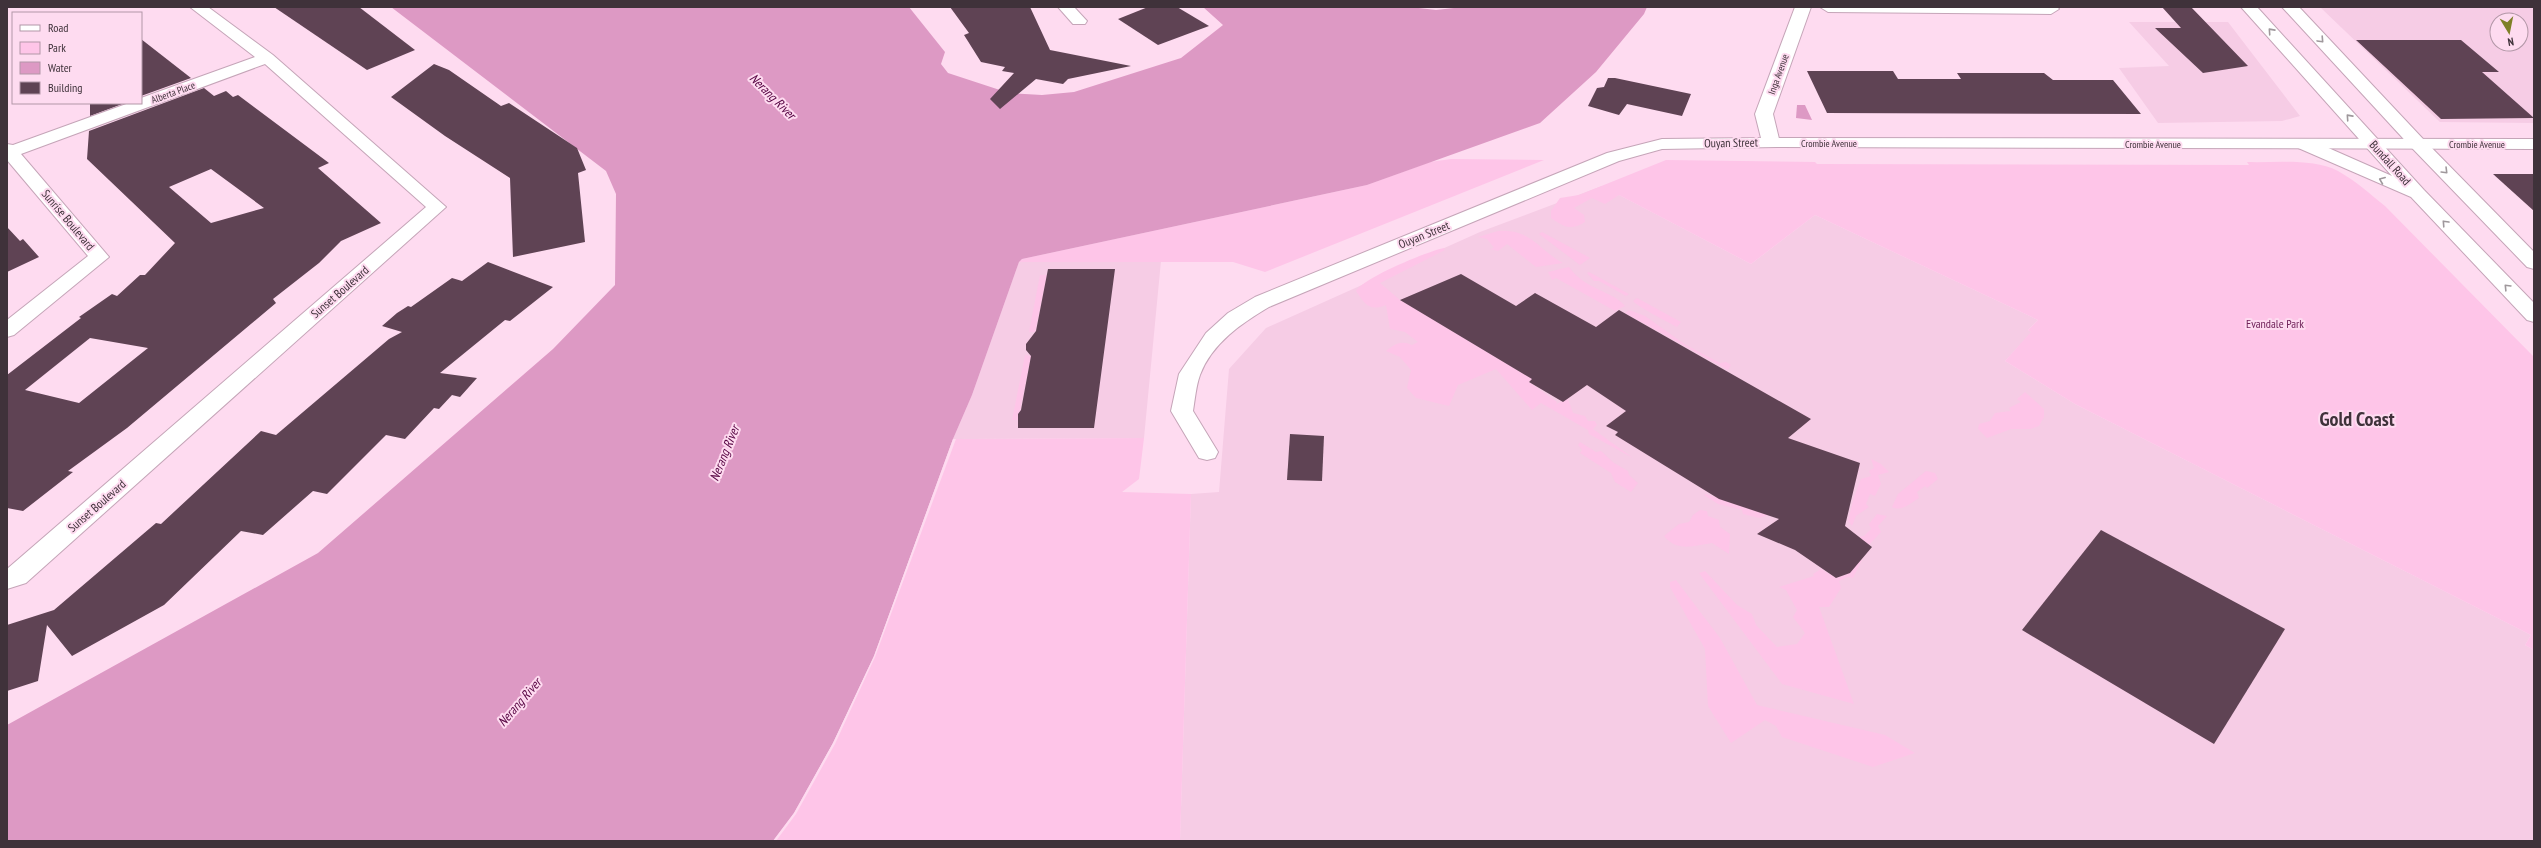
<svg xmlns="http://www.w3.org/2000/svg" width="2541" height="848" font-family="'PT Sans Narrow',sans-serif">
  <rect width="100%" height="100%" fill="#fedbf0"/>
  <!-- built -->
  <g fill="#f6cce5" fill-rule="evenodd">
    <path d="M2320,7H2534V123L2440,122ZM2497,20H2521V44H2497Z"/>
    <path d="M2129,22H2228L2300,116L2282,121L2158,123L2119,68L2169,66Z"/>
    <path d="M1602,186L1751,264L1815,215L2038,320L2028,330L2032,332L2005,361L2075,404L2531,635L2525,645L2534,650V841H1180L1191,494L1219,492L1229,369L1266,328L1480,232Z"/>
    <path d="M1161,261L1144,438L953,439L972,395L1019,262Z"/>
  </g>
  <!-- green -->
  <g fill="#fec5e8">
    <path d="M1451,159L1544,160L1265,272L1233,262H1019L1022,259L1367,185L1430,162Z"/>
    <path d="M1666,160L1815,162L1817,164L2249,165L2247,162C2276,163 2312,158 2338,171C2356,181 2370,194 2385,206L2534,357V650L2525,645L2531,635L2075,404L2005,361L2031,332L2028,330L2038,320L1815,215L1751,264L1619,195L1605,204L1592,198L1574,208L1584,215L1585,222C1571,231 1564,227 1551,218V211L1560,198L1579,195Z"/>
    <path d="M1498,231C1532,229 1538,250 1563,263L1536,267L1507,244L1498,251L1490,249L1494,248L1487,239L1478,237Z"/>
    <path d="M1542,232L1590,258L1580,265L1539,234Z"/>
    <path d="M1444,248L1445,250L1380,283L1400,300L1532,379L1529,382L1557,402L1556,404L1568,399L1573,413L1585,416L1588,421H1595L1597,425L1593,429L1633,458L1589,434L1588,430L1541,403L1532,410L1496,369L1458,385L1449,406L1416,398L1407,388L1411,370L1400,357L1386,351C1395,344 1401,340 1412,345L1418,342L1405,332L1390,329L1386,305C1369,312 1365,304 1356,291C1363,278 1428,251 1444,248Z"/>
    <path d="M1569,267C1585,290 1613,291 1625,306L1615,311L1556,278L1552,280L1548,272Z"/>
    <path d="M1589,272L1629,294L1626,296L1599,281H1594L1587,273Z"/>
    <path d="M1040,275H1047L1035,332H1029Z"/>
    <path d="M1637,298L1681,322L1677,327C1668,322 1638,307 1633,301Z"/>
    <path d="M1629,310L1645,316L1686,345L1720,363L1726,362L1731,365L1728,370L1625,313Z"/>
    <path d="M1025,355L1031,356L1018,420H1012Z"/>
    <path d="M2025,392L2044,409V417L2039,426L2030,429H2011L1987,438L1978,429L1979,424L1990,421L1995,413L2011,411L2009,408L2021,402L2017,399Z"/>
    <path d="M1144,438L1139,479L1122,492L1191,494L1180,841H773C861,723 903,575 953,439Z"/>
    <path d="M1580,442L1596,452L1601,451L1614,463L1628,471L1629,475L1638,483L1631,492L1615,482L1611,473L1580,453L1582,450L1578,445Z"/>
    <path d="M1871,459L1881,464L1889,472L1878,475L1881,484L1875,496L1870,494L1866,504L1869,507L1856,516L1852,526L1848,521L1854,497L1861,479L1871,476L1869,471L1874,468Z"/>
    <path d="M1926,471L1935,473L1938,479L1927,488L1925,486L1917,492L1919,498C1911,503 1901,512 1892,507L1898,494Z"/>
    <path d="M1706,494L1769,515L1759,518L1743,514L1742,510L1718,504L1704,495Z"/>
    <path d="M1700,510L1707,511L1708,516L1719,520L1720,527L1730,534L1729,554L1712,543C1693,546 1677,552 1664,536L1679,524L1689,522L1693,515Z"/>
    <path d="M1877,514L1887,516L1878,526L1881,532L1869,545L1859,537L1864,536L1871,529L1869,524Z"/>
    <path d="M1863,558L1853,578L1848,577L1839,581L1841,588L1829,607H1819L1854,704L1782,684L1699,573L1705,571L1737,605L1752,614L1756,625L1777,647L1797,644L1805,633L1793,617L1797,610L1786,590L1779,587L1814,576L1813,574L1821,569L1836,578L1846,575Z"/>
    <path d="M1676,580L1720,638L1757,705L1885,735L1915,753L1873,767L1782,737L1776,726L1765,720L1731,743L1708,706L1705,649L1670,587V582Z"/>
  </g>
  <!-- water -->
  <g fill="#dd99c4">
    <path d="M391,7H909L945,52L941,64L948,73L1009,93L1042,95L1074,92L1181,58L1223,25L1203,7H1410L1436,10L1463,7H1647L1644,14L1596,72L1540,123L1367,185L1022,259L1019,262L972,395L953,439L874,656L833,743L794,813L773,841H7V725L318,553L553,349L615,285L616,194L606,171Z"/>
    <path d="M1797,105H1805L1812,120L1796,118Z"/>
  </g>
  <!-- pier -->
  <path fill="#fedbf0" d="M953,439H956L875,657L835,744L796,814L776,841H773L794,813L833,743L874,656Z"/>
  <!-- building -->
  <g fill="#5f4354" fill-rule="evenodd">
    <path d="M274,7H359L415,50L367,70Z"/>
    <path d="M950,7H1030L1050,50L1131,66L1068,79L1063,84L1036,79L1000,109L990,99L1014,73L1002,71L1005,67L981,62L964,35L969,33Z"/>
    <path d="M1148,7H1177L1209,26L1158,45L1118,19Z"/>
    <path d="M2162,7H2191L2248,66L2203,73L2155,28H2181Z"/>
    <path d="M141,39L191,78L141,96Z"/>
    <path d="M2356,40H2461L2499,72H2482L2534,118L2441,119Z"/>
    <path d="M434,64L449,70L501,106L509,103L577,148L586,170L578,173L585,242L513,257L510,178L445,136L391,97Z"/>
    <path d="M1807,71H1893L1898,79H1961L1957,73H2044L2053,80H2113L2141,114L1827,113Z"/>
    <path d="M1608,78H1615L1691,94L1682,116L1627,104L1619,115L1588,106L1597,88L1604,87Z"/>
    <path d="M204,88L214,96L226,91L233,97L238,95L329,163L318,168L381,223L341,241L319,263L273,299L276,303L127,428L68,471L73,472L23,511L7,508V375L81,318L79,317L112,294L117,296L140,275H145L175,243L87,159L89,131ZM211,169L264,208L211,223L169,187ZM90,338L148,348L79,403L25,390Z"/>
    <path d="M90,103H125L90,116Z"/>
    <path d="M2493,174H2534V211Z"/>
    <path d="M7,227L20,241L23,239L39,257L7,272Z"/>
    <path d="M488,262L553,287L510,321L505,320L440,373L477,378L460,397L452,395L439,409L434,408L405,439L386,435L327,494L313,491L263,535L241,531L164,605L72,656L47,625L38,681L7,691V625L54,610L156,523L161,524L261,431L276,435L389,339L402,332L382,326L397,313L408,306L411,307L452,278L462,281Z"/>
    <path d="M1048,269H1115L1094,428H1018V414L1021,410L1031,356L1026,350V344L1036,331Z"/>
    <path d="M1461,274L1516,306L1535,293L1596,327L1619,310L1811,419L1788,438L1860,463L1845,526L1872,547L1850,573L1836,578L1795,550L1757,534L1779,519L1719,499L1615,435L1618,432L1606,426L1626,411L1587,385L1563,402L1529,382L1532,379L1400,300Z"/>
    <path d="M1290,434L1324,436L1322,481L1287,480Z"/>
    <path d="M2101,530L2285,629L2214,744L2022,630Z"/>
  </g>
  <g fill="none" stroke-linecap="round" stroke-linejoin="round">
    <defs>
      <g id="street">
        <path d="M190,7H208L273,55L446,207L26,583L7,589V569L426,207L265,64L21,154L109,257L14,335L7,337V320L88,256L7,160V144L13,145L129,103H141V98L255,57Z"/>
        <path d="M1058,7H1074L1087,21L1085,24H1073Z"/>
        <path d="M1795,7H1811L1773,114L1780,143L1777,147L1662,149L1619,161L1269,307C1242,323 1212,343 1200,375C1196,386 1195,399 1193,411L1218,452L1215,458L1207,460L1199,458L1171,411L1179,374L1206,333L1228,313L1255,297L1607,153L1662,139L1761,138L1755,114Z"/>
        <path d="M1820,7H2057L2059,9L2051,14L1828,12Z"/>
      </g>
      <path id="secondary" d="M1771,138L2534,139V149L1765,147L1762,143L1765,139Z"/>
      <g id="primary">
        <path d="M2241,7H2257L2424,190L2534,303V322L2527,320L2411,197L2296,147L2293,143L2296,139H2308L2392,176Z"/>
        <path d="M2282,7H2299L2424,140L2534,252V269L2527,267L2412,148Z"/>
      </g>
    </defs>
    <!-- street casing -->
    <use href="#street" stroke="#c5a5b8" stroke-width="2"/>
    <!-- secondary casing -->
    <use href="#secondary" stroke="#c5a5b8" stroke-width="2"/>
    <!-- primary casing -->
    <use href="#primary" stroke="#c5a5b8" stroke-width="2"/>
    <!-- street -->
    <use href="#street" fill="#fff" fill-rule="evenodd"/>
    <!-- secondary -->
    <use href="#secondary" fill="#fff" fill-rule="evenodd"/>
    <!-- primary -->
    <use href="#primary" fill="#fff" fill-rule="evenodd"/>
  </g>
  <!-- one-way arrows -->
  <defs><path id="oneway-chevron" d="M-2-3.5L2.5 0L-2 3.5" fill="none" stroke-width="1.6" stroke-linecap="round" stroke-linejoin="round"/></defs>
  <g stroke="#9f989c">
    <use href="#oneway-chevron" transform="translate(2271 31) rotate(-132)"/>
    <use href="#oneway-chevron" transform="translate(2321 40) rotate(47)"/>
    <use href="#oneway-chevron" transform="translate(2349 117) rotate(-132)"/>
    <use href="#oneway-chevron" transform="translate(2445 171) rotate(45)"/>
    <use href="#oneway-chevron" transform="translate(2382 180) rotate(-158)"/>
    <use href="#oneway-chevron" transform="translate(2445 223) rotate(-133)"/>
    <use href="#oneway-chevron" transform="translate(2507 287) rotate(-134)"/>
  </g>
  <g text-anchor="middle" stroke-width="4" stroke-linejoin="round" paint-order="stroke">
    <!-- far-street labels -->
    <g font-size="10" fill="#3f323a" stroke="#fedbf0">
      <text transform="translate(1778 74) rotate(-70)" y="4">Inga Avenue</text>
      <text transform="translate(173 92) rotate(-20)" y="4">Alberta Place</text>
      <text x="1829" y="147">Crombie Avenue</text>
      <text x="2153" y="148">Crombie Avenue</text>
      <text x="2477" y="148">Crombie Avenue</text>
    </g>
    <!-- street labels -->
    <g font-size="12" fill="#3f323a" stroke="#fedbf0">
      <text transform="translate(1731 143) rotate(-1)" y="4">Ouyan Street</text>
      <text transform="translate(2390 163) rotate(48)" y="4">Bundall Road</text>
      <text transform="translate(68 220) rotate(50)" y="4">Sunrise Boulevard</text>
      <text transform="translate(1424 235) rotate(-22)" y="4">Ouyan Street</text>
      <text transform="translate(340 292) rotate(-41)" y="4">Sunset Boulevard</text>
      <text transform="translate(97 506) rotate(-41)" y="4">Sunset Boulevard</text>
    </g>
    <!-- park labels -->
    <g font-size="12" fill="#71235a" stroke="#fedbf0">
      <text x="2275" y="328">Evandale Park</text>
    </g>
    <!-- water labels -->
    <g font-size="13" font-style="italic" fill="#560442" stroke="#fedbf0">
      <text transform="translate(773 96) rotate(45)" y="5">Nerang River</text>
      <text transform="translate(724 453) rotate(-68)" y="5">Nerang River</text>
      <text transform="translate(519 702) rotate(-49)" y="5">Nerang River</text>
    </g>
    <!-- town labels -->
    <g font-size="20" font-weight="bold" fill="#3f323a" stroke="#fedbf0">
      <text x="2357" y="426">Gold Coast</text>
    </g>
  </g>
  <!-- border -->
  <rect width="2541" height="848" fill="none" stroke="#3f323a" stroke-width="16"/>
  <!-- legend -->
  <rect x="12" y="12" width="130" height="92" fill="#fedbf0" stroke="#b297a7"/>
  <rect x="20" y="25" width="20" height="6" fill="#ffffff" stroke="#b297a7"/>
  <text x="48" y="32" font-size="12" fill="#3f323a">Road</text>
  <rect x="20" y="42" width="20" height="12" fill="#fec5e8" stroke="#b297a7"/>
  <text x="48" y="52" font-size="12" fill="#3f323a">Park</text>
  <rect x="20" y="62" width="20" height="12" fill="#dd99c4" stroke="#b297a7"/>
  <text x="48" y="72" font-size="12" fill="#3f323a">Water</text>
  <rect x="20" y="82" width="20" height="12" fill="#5f4354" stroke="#b297a7"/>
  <text x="48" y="92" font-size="12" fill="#3f323a">Building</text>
  <!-- north arrow -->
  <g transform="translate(2509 32) rotate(170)"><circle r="19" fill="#fedbf0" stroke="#b297a7"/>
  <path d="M0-3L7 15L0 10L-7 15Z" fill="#7f8028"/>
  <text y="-6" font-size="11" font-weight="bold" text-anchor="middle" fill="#3f323a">N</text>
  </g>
</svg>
